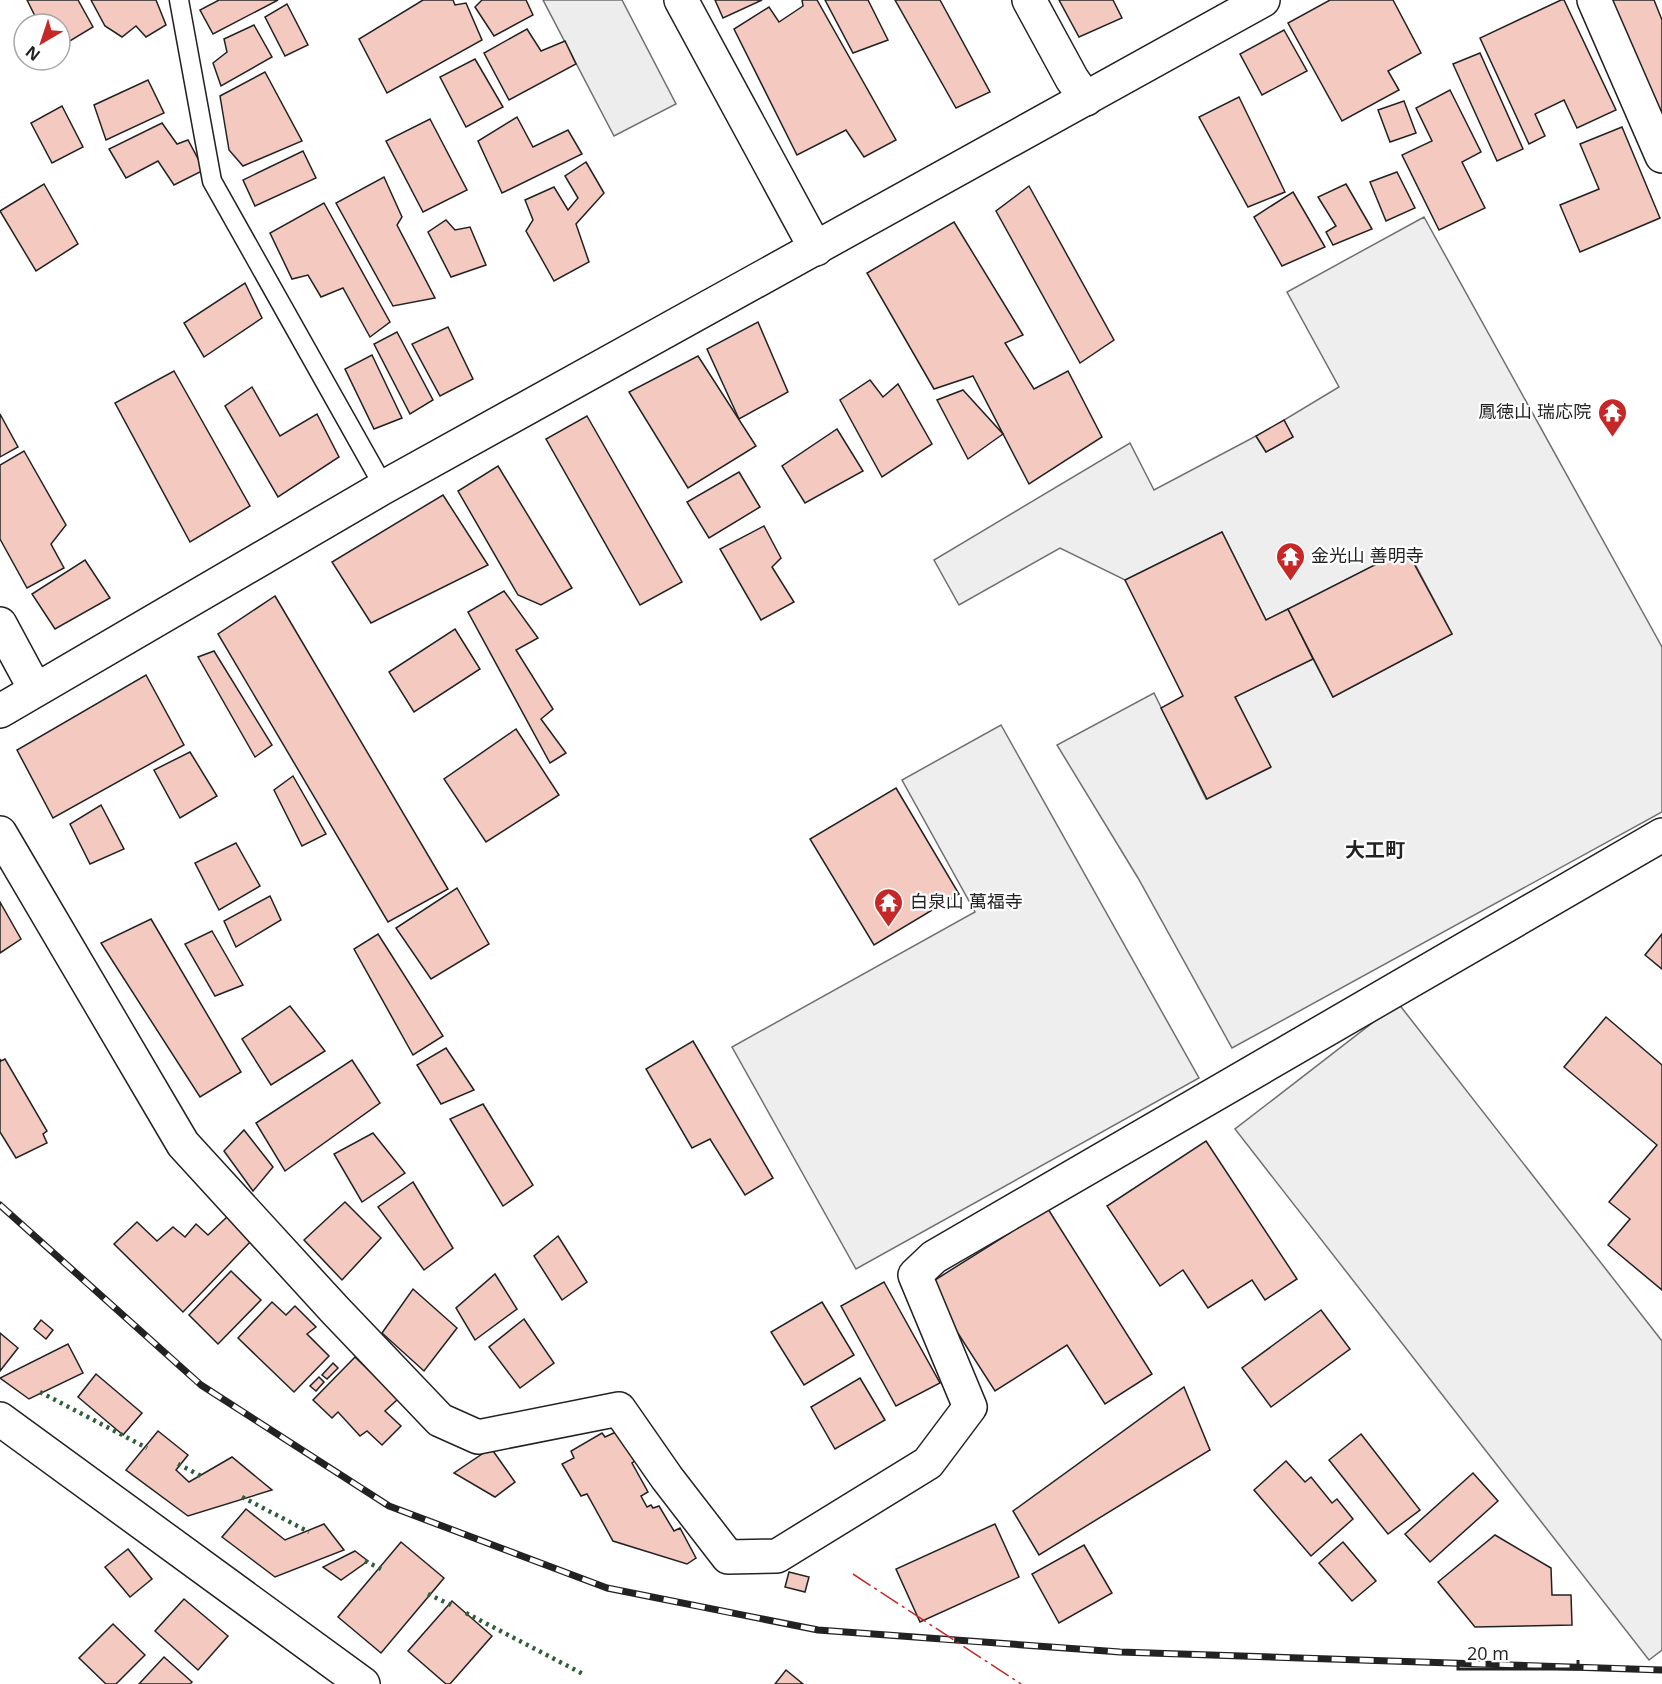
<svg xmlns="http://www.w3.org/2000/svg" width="1662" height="1684" font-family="'Open Sans','Noto Sans JP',sans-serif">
  <rect width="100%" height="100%" fill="#fff"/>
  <!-- green -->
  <g fill="#eee" stroke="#6f6f6f" stroke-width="1.5">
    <path d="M1424,217L1662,647V812L1232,1048L1138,878L1057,745L1154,693L1206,799L1270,768L1235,697L1313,659L1333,697L1452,634L1407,549L1266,620L1222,532L1125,580L1060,548L959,605L934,560L1130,443L1154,490L1256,436L1266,452L1293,437L1284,420L1339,387L1287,292Z"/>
    <path d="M1001,725L1199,1078L856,1269L732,1047L975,912L902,780Z"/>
    <path d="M1398,1003L1662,1341V1650L1649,1660L1235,1129Z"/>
  </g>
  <!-- parking -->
  <path fill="#ededed" stroke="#6f6f6f" stroke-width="1.5" d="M543,0H622L676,104L614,136Z"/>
  <!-- building -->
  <g fill="#f3c9c0" stroke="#222" stroke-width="1.5">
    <path d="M27,0H78L93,27L60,47V24H39Z"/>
    <path d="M91,0H156L166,25L146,37L136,26L122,37L105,26Z"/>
    <path d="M219,0H278L213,34L200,10Z"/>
    <path d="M423,0H453L455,5L466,3L482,40L387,93L359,39Z"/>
    <path d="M482,0H526L533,15L494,36L475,7Z"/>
    <path d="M715,0H762L723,18Z"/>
    <path d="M802,0H817L896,140L864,157L846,130L797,155L734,29L769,7L779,22L803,6Z"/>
    <path d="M825,0H868L888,40L853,53Z"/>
    <path d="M895,0H940L990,92L956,108Z"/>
    <path d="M1059,0H1113L1122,18L1079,37Z"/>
    <path d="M1330,0H1393L1421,53L1388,71L1399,90L1342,121L1288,23Z"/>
    <path d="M1561,0H1564L1616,110L1577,128L1564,100L1535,114L1545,136L1529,144L1480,38Z"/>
    <path d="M1610,0H1654L1662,20V129Z"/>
    <path d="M287,4L308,45L285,56L265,17Z"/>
    <path d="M254,25L272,57L221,86L213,63L227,52L224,39Z"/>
    <path d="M527,29L541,51L565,41L576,64L509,100L484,53Z"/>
    <path d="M1284,30L1307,71L1262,95L1240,54Z"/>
    <path d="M1480,53L1523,149L1497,161L1453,64Z"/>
    <path d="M475,59L503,107L466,127L440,77Z"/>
    <path d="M265,72L302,141L243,166L229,150L220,96Z"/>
    <path d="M148,80L164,113L106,140L94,105Z"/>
    <path d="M1450,90L1481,152L1462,162L1485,208L1439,230L1402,155L1432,141L1416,108Z"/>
    <path d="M1239,97L1285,192L1248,207L1199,117Z"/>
    <path d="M1404,101L1416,133L1390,142L1378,110Z"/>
    <path d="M62,106L83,147L52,163L31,123Z"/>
    <path d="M517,117L533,147L568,130L582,154L502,193L478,141Z"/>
    <path d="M430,119L467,190L423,212L386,141Z"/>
    <path d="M162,123L177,144L188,140L204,170L174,185L158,161L126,178L109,149Z"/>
    <path d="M1622,127L1660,218L1580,252L1560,205L1599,189L1580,144Z"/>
    <path d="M303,151L316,178L255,206L243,180Z"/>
    <path d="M586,162L604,193L576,224L589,262L554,281L526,231L533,220L525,200L554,187L568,210L578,198L565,176Z"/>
    <path d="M1397,172L1415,208L1386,221L1370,182Z"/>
    <path d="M384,177L402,217L397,225L435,298L393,306L336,203Z"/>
    <path d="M44,184L78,244L36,271L0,211Z"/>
    <path d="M1346,184L1372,229L1333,245L1326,232L1336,226L1318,197Z"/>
    <path d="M1029,186L1114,340L1080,363L996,211Z"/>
    <path d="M1293,192L1325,247L1282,266L1254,217Z"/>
    <path d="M324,203L390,322L370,337L343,288L321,297L308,275L292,279L270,233Z"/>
    <path d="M446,220L455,230L470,227L486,265L451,277L428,232Z"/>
    <path d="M954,222L1023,335L1005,343L1034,389L1068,371L1102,437L1029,484L973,376L934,389L867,273Z"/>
    <path d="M245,283L262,318L204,357L184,323Z"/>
    <path d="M758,322L788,392L739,419L707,349Z"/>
    <path d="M448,327L473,379L440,396L412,344Z"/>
    <path d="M397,332L433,400L410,414L374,344Z"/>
    <path d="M372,355L402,418L374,429L345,369Z"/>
    <path d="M698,356L756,446L688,488L629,392Z"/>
    <path d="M174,371L250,506L190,542L115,403Z"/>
    <path d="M870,380L883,397L898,384L932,444L882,477L840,400Z"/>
    <path d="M252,387L280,436L317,414L339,457L278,497L225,406Z"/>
    <path d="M963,390L1003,434L968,459L937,400Z"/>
    <path d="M0,414L18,447L0,457Z"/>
    <path d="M587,416L682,582L640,605L546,439Z"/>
    <path d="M1284,420L1293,437L1266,452L1256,436Z"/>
    <path d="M837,429L863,471L805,503L782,466Z"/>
    <path d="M24,451L66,525L51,544L64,568L27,588L0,539V465Z"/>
    <path d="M498,466L572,588L541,605L518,595L458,491Z"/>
    <path d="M739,472L760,507L709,538L687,502Z"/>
    <path d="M443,495L488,565L371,623L332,562Z"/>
    <path d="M764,526L781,558L772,567L794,602L761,620L720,549Z"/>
    <path d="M1222,532L1266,620L1288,609L1313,659L1235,697L1271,767L1207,799L1161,708L1183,696L1125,580Z"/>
    <path d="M1406,549L1452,634L1333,697L1288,609Z"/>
    <path d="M85,560L110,598L55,629L32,594Z"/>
    <path d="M504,591L538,638L516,650L553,709L541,719L566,753L550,763L468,612Z"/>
    <path d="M275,596L448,889L388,922L218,634Z"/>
    <path d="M455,629L480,669L414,712L389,672Z"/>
    <path d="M214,651L272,745L255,757L198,657Z"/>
    <path d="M146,675L184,745L53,818L17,750Z"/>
    <path d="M516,729L559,795L486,842L444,779Z"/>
    <path d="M190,752L217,796L180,818L154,770Z"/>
    <path d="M293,776L326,834L302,846L274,790Z"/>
    <path d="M896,788L959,894L874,945L810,839Z"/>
    <path d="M101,805L124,849L90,864L70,824Z"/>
    <path d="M236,843L260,886L219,910L195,863Z"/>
    <path d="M457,888L489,944L431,979L396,928Z"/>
    <path d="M270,896L281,920L236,947L224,921Z"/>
    <path d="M0,902L21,939L0,953Z"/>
    <path d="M151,919L241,1072L200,1097L101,943Z"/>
    <path d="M212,931L243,985L215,996L185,944Z"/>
    <path d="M378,934L443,1036L413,1055L354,949Z"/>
    <path d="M1662,934V969L1645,955Z"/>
    <path d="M290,1006L325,1051L271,1085L242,1039Z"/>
    <path d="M1606,1017L1662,1065V1290L1608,1245L1630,1219L1609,1202L1657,1145L1564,1067Z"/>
    <path d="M693,1041L773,1178L745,1195L710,1139L692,1148L646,1069Z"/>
    <path d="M446,1048L474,1090L441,1104L417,1065Z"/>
    <path d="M0,1059L1,1061L5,1059L47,1131L43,1134L47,1143L16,1158L0,1132Z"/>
    <path d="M352,1060L380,1103L285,1171L256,1123Z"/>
    <path d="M483,1104L533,1185L503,1206L450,1119Z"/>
    <path d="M244,1130L273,1167L253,1191L224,1151Z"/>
    <path d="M373,1133L405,1173L362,1202L334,1154Z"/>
    <path d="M1206,1141L1297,1279L1265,1300L1252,1280L1208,1308L1183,1270L1160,1286L1107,1206Z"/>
    <path d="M413,1182L453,1248L424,1270L378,1207Z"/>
    <path d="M345,1202L381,1238L342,1280L304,1240Z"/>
    <path d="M1048,1209L1152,1374L1105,1404L1067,1345L995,1391L927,1285Z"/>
    <path d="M228,1216L252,1240L183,1312L114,1244L137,1222L157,1241L173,1227L185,1237L196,1224L208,1235Z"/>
    <path d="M558,1236L587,1282L562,1300L534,1256Z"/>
    <path d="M231,1271L261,1300L218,1344L189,1315Z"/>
    <path d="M495,1274L517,1309L475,1340L456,1308Z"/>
    <path d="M884,1282L940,1383L896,1406L841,1306Z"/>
    <path d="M413,1289L457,1328L424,1371L382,1333Z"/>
    <path d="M272,1302L286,1315L295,1306L316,1327L307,1334L329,1356L294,1392L238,1338Z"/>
    <path d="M822,1302L854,1355L804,1385L771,1332Z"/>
    <path d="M1321,1310L1350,1349L1271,1407L1242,1368Z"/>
    <path d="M524,1319L554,1363L520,1388L489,1347Z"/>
    <path d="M41,1320L53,1330L46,1339L34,1329Z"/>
    <path d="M0,1333L18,1348L0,1371Z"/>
    <path d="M68,1344L83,1373L29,1399L0,1378Z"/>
    <path d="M355,1357L398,1399L385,1411L401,1426L382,1445L367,1431L360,1436L338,1412L332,1418L313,1400Z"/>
    <path d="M333,1363L338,1368L327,1379L322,1375Z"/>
    <path d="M96,1374L142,1413L123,1435L78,1397Z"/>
    <path d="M319,1377L324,1382L316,1391L310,1386Z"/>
    <path d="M860,1378L885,1420L835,1449L811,1407Z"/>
    <path d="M1184,1387L1210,1450L1039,1555L1013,1511Z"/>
    <path d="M158,1431L188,1455L176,1470L189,1482L232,1457L272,1490L188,1516L126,1470Z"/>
    <path d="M618,1431L635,1461L632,1463L648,1492L641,1496L647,1507L651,1505L653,1508L659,1506L674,1531L680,1528L696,1558L687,1564L613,1541L587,1494L581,1496L562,1464L574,1458L571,1451L602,1433L605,1437Z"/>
    <path d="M1361,1434L1420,1510L1388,1534L1329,1460Z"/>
    <path d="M491,1448L515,1482L495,1497L454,1473Z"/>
    <path d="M1286,1461L1305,1482L1311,1477L1332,1503L1337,1499L1353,1519L1311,1556L1254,1490Z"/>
    <path d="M1473,1473L1498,1501L1430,1562L1405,1534Z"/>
    <path d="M246,1509L285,1540L324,1524L344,1550L275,1577L222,1537Z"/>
    <path d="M995,1524L1019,1577L920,1622L896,1569Z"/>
    <path d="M1495,1535L1551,1568L1552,1595H1571L1572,1625L1475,1627L1438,1582Z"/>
    <path d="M401,1542L444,1578L381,1653L338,1617Z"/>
    <path d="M1343,1542L1376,1581L1352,1601L1319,1563Z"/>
    <path d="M1084,1545L1112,1593L1059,1623L1032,1574Z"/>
    <path d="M128,1549L152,1579L130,1597L105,1567Z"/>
    <path d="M355,1551L368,1561L341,1580L323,1567Z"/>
    <path d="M789,1572L809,1577L805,1592L785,1587Z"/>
    <path d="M184,1599L228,1636L198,1670L155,1631Z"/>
    <path d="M452,1601L492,1636L450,1684H446L408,1651Z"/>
    <path d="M113,1624L145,1655L116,1684H106L79,1658Z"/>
    <path d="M164,1657L192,1682L190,1684H139Z"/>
    <path d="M786,1670L803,1684H775Z"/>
  </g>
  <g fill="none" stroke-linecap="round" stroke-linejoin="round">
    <defs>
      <path id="lane" d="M179,0L212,181L384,487"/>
      <g id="street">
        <path d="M681,0L816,249"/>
        <path d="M1029,0L1072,79L1086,99"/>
        <path d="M1594,0L1662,156"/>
        <path d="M0,833L183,1144L335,1310L440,1420L478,1437L619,1409L667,1478L728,1557L777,1556L928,1463L970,1407L915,1275L934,1257L1662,835"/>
        <path d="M0,1419L363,1684"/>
      </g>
      <g id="secondary">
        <path d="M0,624L35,689"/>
        <path d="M0,711L384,487L1263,0"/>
      </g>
    </defs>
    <!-- lane casing -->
    <use href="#lane" stroke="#222" stroke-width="21"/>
    <!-- street casing -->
    <use href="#street" stroke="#222" stroke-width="36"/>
    <!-- secondary casing -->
    <use href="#secondary" stroke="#222" stroke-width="36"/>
    <!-- lane -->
    <use href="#lane" stroke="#fff" stroke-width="18"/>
    <!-- street -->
    <use href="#street" stroke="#fff" stroke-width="33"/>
    <!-- secondary -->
    <use href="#secondary" stroke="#fff" stroke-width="33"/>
    <defs>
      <path id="rail" d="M0,1205L201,1385L389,1506L607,1588L818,1630L1120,1652L1662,1670"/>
    </defs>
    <!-- rail casing -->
    <use href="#rail" stroke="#222" stroke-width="7"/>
    <!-- rail -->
    <use href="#rail" stroke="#fff" stroke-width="4.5" stroke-dasharray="14" stroke-linecap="butt"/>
    <!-- hedge -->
    <g stroke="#2f5e38" stroke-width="4.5" stroke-dasharray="3 4.5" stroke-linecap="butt">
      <path d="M40,1392L147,1448"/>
      <path d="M178,1464L203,1477"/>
      <path d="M242,1497L309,1532"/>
      <path d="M365,1561L381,1569"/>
      <path d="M428,1594L453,1606"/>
      <path d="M466,1613L585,1675"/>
    </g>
    <!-- power -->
    <path stroke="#c62828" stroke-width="1.5" stroke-dasharray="21 4.5 3 4.5" stroke-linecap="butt" d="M853,1574L1021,1684"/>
  </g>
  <!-- icons -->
  <defs>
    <symbol id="temple-pin" viewBox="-11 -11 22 30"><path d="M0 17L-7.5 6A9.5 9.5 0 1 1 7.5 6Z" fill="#c62828" stroke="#fff"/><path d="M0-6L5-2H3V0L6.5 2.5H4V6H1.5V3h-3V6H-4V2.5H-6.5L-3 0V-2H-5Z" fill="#fff"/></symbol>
  </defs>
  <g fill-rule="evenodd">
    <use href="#temple-pin" x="1596" y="396" width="33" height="45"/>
    <use href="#temple-pin" x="1274" y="540" width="33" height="45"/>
    <use href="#temple-pin" x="872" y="886" width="33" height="45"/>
  </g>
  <g text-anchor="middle" stroke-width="4.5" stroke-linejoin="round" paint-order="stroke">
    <!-- poi labels -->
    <g font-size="18" fill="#222" stroke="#fff" text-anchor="start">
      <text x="1591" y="418" text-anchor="end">鳳徳山 瑞応院</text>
      <text x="1311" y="562">金光山 善明寺</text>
      <text x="910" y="908">白泉山 萬福寺</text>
    </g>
    <!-- neighbourhood labels -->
    <g font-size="20" font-weight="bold" fill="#222" stroke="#fff">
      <text x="1375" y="857">大工町</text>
    </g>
  </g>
  <!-- north arrow -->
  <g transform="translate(42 42) rotate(219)"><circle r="28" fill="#ffffff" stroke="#a7a7a7" stroke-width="1.5"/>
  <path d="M0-4.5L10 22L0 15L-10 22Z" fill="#c62828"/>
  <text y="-9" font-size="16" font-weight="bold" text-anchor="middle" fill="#222222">N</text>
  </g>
  <!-- scale -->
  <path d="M1458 1660v9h120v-9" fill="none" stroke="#222222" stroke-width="3"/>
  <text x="1467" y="1660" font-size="18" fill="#222222" stroke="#ffffff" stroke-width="4.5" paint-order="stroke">20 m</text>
</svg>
